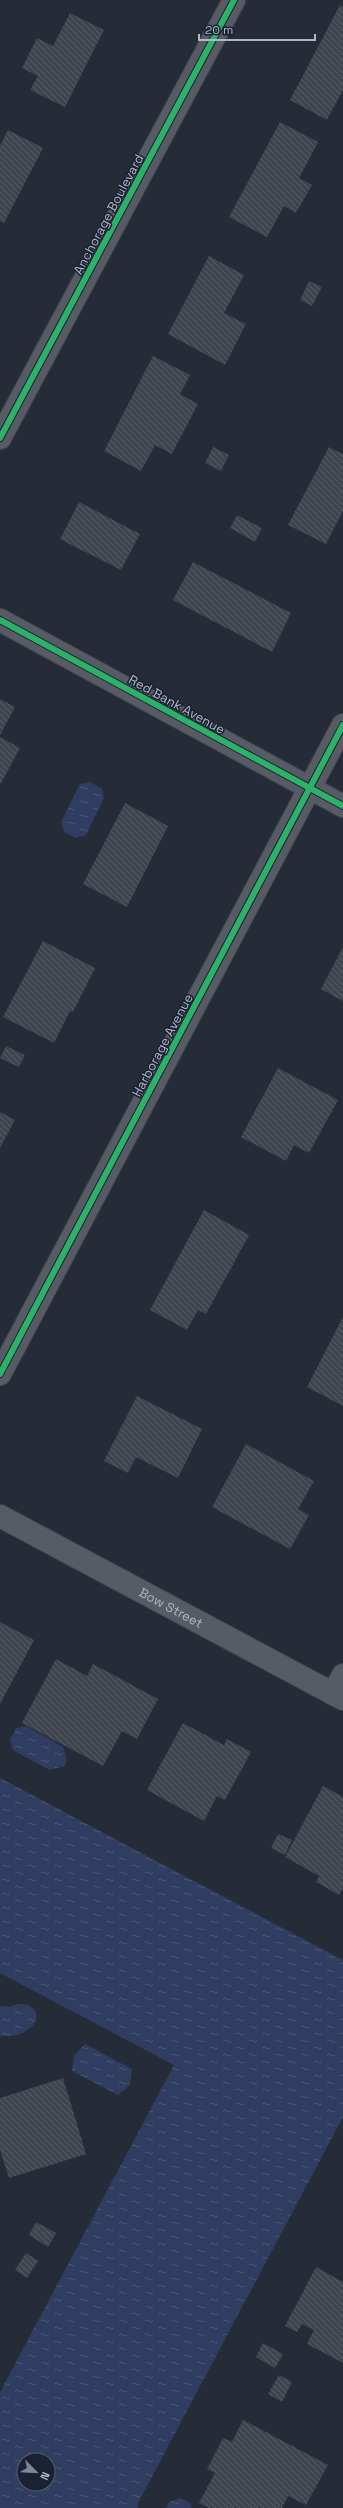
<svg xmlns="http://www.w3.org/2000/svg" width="343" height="2508" font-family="'Space Grotesk',sans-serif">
  <defs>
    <pattern id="water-ripples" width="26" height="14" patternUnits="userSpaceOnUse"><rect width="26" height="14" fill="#2f3e60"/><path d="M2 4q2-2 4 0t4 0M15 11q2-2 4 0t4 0" fill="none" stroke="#4b5875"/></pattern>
    <pattern id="building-back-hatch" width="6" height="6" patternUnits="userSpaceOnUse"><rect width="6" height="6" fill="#3f444e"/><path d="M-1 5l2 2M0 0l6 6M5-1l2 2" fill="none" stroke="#585d66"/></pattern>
  </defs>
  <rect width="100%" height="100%" fill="#262c37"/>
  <!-- water -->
  <g fill="url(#water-ripples)" fill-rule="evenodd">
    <path d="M90,782L102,789L104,798L86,835L76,838L64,832L61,822L80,784Z"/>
    <path d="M26,1726L63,1747L67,1760L65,1766L50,1770L13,1750L10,1740L16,1728Z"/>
    <path d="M0,1778L343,1960V2117L138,2503V2508H0V2392L174,2065L0,1973ZM24,2460H48V2484H24Z"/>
    <path d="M18,2004C50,2003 38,2040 0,2036V2006L9,2007Z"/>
    <path d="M85,2044L132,2069L130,2085L118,2095L72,2071L74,2056Z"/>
    <path d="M180,2498L190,2503L192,2508H166L169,2502Z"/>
  </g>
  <!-- building -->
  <g fill="url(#building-back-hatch)">
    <path d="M340,5L343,7V90L327,120L290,100Z"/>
    <path d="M70,13L104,30L65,107L30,90L38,76L22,68L37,38L53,46Z"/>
    <path d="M280,122L318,142L299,178L312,185L296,213L284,206L267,237L229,217Z"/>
    <path d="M8,130L43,148L4,223L0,221V146Z"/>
    <path d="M209,256L244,275L224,313L246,324L225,365L168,334Z"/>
    <path d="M309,281L322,287L312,306L300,300Z"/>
    <path d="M153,356L190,375L180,394L198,404L172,454L155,445L141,471L104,451Z"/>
    <path d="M213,447L229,455L221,471L205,463Z"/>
    <path d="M329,447L343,454V511L326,544L288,525Z"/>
    <path d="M79,502L140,534L121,570L60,539Z"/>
    <path d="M237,515L262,528L255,542L230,528Z"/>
    <path d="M193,562L291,613L272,652L173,600Z"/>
    <path d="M0,699L15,707L0,735Z"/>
    <path d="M0,737L20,748L0,785Z"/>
    <path d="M125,803L168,826L127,907L83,884Z"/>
    <path d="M43,941L95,968L73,1012L70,1011L54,1043L3,1017Z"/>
    <path d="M343,947V1001L321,989Z"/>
    <path d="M6,1046L25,1055L19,1067L0,1058Z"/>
    <path d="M278,1068L338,1100L309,1153L294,1145L286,1161L241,1137Z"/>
    <path d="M0,1112L15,1120L0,1148Z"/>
    <path d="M204,1210L249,1235L206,1314L198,1310L187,1330L150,1310Z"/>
    <path d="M343,1317V1406L307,1387Z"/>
    <path d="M137,1396L202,1429L178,1478L136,1457L128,1473L104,1461Z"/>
    <path d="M246,1444L314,1481L298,1509L309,1515L290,1549L212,1507Z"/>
    <path d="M0,1622L34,1640L0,1704Z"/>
    <path d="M56,1659L87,1676L93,1664L158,1699L137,1739L122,1731L103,1766L22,1723Z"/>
    <path d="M183,1723L224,1745L227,1739L251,1752L225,1800L217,1796L204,1821L147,1790Z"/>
    <path d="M323,1786L343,1797V1888L339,1895L316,1882L319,1876L285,1857Z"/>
    <path d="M278,1834L292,1840L285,1855L271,1848Z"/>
    <path d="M63,2078L86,2154L9,2178L0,2150V2098Z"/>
    <path d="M36,2222L56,2233L48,2247L29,2235Z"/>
    <path d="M26,2253L38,2261L27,2278L15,2270Z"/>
    <path d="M316,2267L343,2282V2363L307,2344L314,2330L302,2324L297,2332L285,2326Z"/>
    <path d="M263,2343L283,2354L275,2368L256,2357Z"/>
    <path d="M279,2375L292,2382L282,2402L268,2394Z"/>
    <path d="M243,2420L328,2465L306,2505L288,2496L282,2508H209L199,2503L215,2473L207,2469L223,2438L232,2442Z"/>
  </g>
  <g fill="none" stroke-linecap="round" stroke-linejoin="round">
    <defs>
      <g id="street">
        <path d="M0,438L234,0"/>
        <path d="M0,620L343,806"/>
        <path d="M0,1374L343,725"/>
        <path id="s1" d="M0,1516L343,1699"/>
        <path d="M333,1694L343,1675"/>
      </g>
    </defs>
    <!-- street casing -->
    <use href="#street" stroke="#434750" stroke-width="24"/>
    <!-- street -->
    <use href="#street" stroke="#565b64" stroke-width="22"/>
    <defs>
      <g id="cycleway">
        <path d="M0,438L234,0"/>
        <path d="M0,620L343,806"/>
        <path d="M0,1374L343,725"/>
      </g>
    </defs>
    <!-- cycleway casing -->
    <use href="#cycleway" stroke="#192132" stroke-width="8"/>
    <!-- cycleway -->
    <use href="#cycleway" stroke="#2db169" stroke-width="6"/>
  </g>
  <g text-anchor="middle" stroke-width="3" stroke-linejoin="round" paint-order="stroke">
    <!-- street labels -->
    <g font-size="13" fill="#afb7c9" stroke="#192132">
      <text transform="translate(108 214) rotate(-62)" y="5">Anchorage Boulevard</text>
      <text transform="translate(177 704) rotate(29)" y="5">Red Bank Avenue</text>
      <text transform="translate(162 1045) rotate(-62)" y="5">Harborage Avenue</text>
      <text dy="5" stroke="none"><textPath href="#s1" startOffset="194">Bow Street</textPath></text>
    </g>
  </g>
  <!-- north arrow -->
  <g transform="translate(36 2472) rotate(114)"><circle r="19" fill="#192132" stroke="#555d6e"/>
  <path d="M0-3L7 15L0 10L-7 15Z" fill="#7f8696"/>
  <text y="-6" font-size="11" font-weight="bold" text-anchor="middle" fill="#afb7c9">N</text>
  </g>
  <!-- scale -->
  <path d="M199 34v6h116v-6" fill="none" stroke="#afb7c9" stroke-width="2"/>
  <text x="205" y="34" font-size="12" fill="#afb7c9" stroke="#192132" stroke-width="3" paint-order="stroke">20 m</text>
</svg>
